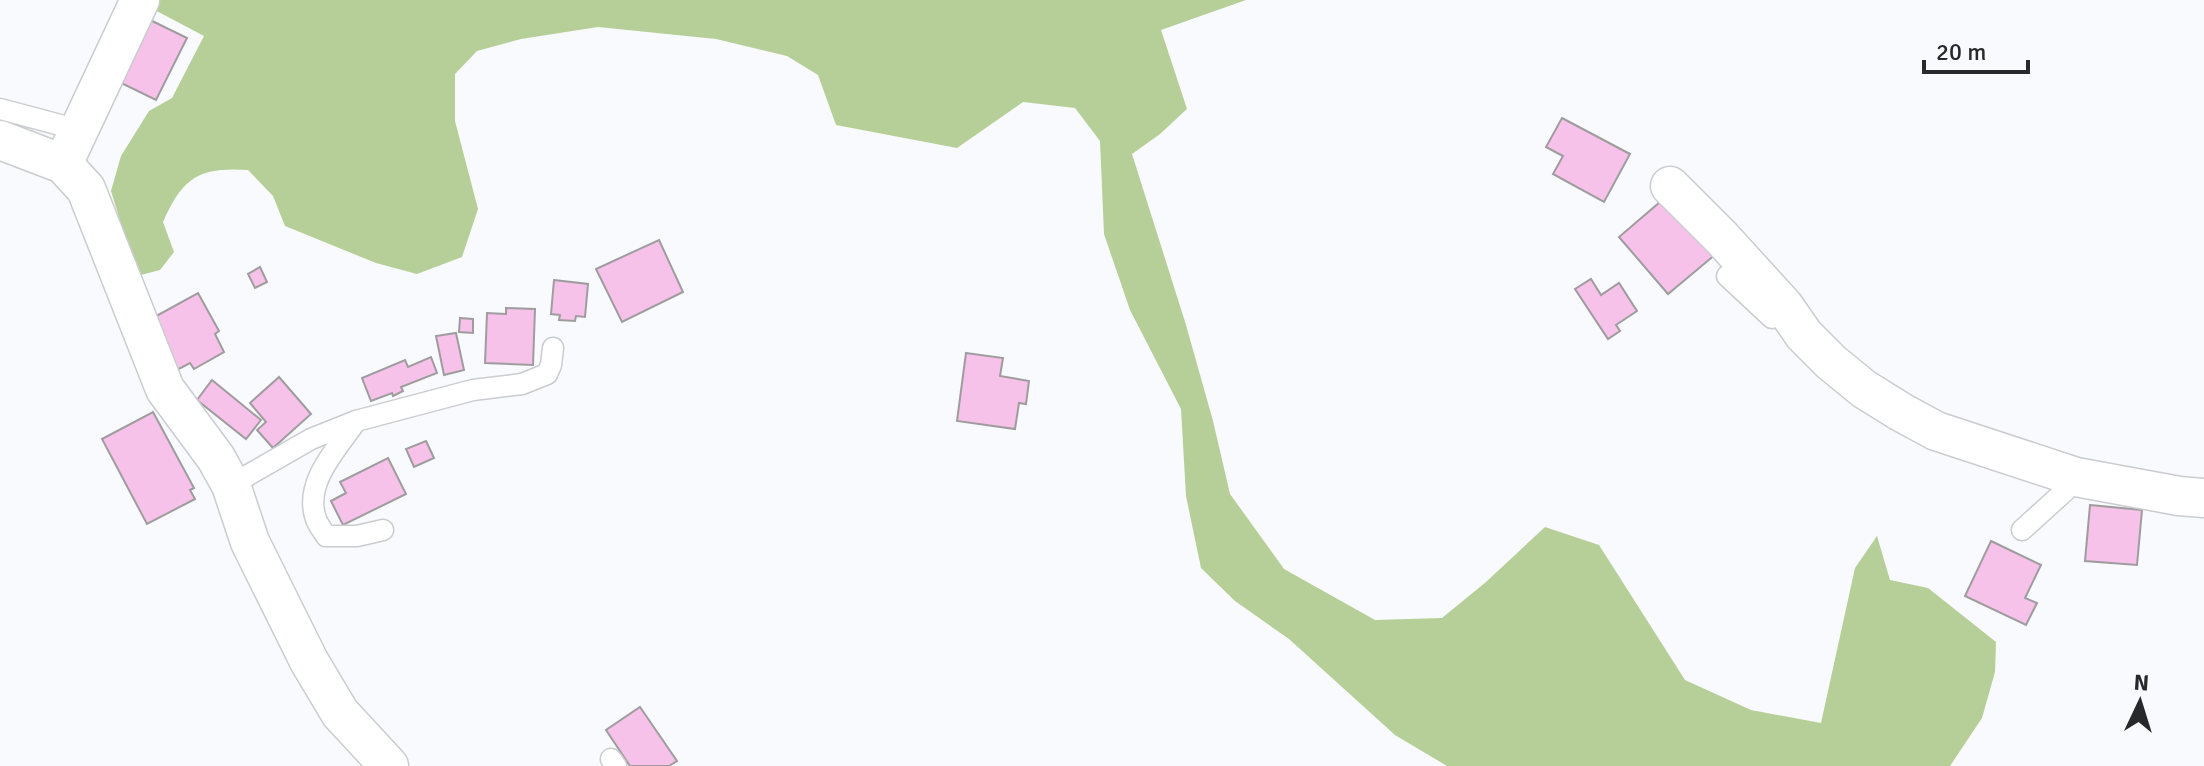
<svg xmlns="http://www.w3.org/2000/svg" width="2204" height="766" font-family="Signika,sans-serif">
  <rect width="100%" height="100%" fill="#f8fafd"/>
  <!-- forest -->
  <path fill="#b6ce97" d="M154,0H1246L1161,30L1187,109L1160,134L1132,154L1186,325L1213,421L1230,494L1284,569L1375,620L1442,618L1486,582L1545,527L1599,545L1685,680L1751,710L1821,723L1855,568L1877,536L1890,580L1928,588L1996,642L1995,672L1982,718L1950,766H1447L1395,735L1289,639L1235,601L1201,568L1186,496L1181,409L1130,310L1104,234L1100,141L1075,108L1023,102L957,148L836,125L818,75L787,56L716,39L598,27L521,39L477,51L455,74V121L478,209L462,257L417,274L376,263L285,226L273,196L248,170C199,167 183,177 163,222L174,252L160,270L137,276L111,191L121,156L149,111L172,98L204,36L151,8Z"/>
  <!-- building -->
  <g fill="#f7c2e9" stroke="#9f9c9e" stroke-width="2">
    <path d="M144,17L187,38L156,100L113,79Z"/>
    <path d="M1562,118L1630,154L1604,202L1553,174L1563,156L1546,147Z"/>
    <path d="M1667,196L1716,254L1668,294L1619,237Z"/>
    <path d="M659,240L683,292L622,322L596,269Z"/>
    <path d="M260,267L267,282L255,288L248,274Z"/>
    <path d="M1591,279L1601,295L1619,283L1637,311L1616,325L1620,331L1608,339L1575,289Z"/>
    <path d="M554,280L588,284L585,317L576,316L575,321L559,320L560,315L551,314Z"/>
    <path d="M198,293L219,331L215,334L224,352L194,369L190,363L177,370L149,320Z"/>
    <path d="M506,308L535,309L533,365L485,363L487,313L506,314Z"/>
    <path d="M460,318L473,319V333L459,332Z"/>
    <path d="M456,333L464,370L444,375L436,336Z"/>
    <path d="M966,353L1003,358L1000,376L1029,381L1026,404L1019,403L1015,429L957,421Z"/>
    <path d="M431,357L437,373L401,387L403,391L393,396L392,393L371,401L362,378L405,360L408,367Z"/>
    <path d="M279,377L311,414L273,448L257,430L266,422L250,403Z"/>
    <path d="M212,380L261,420L246,439L197,400Z"/>
    <path d="M153,412L194,488L190,490L195,499L147,524L102,439Z"/>
    <path d="M426,441L434,458L414,467L406,449Z"/>
    <path d="M388,458L406,494L343,525L331,501L346,493L340,482Z"/>
    <path d="M2090,505L2142,510L2137,565L2085,561Z"/>
    <path d="M1991,541L2041,565L2025,598L2037,603L2026,625L1965,596Z"/>
    <path d="M640,707L677,761L669,766H630L606,730Z"/>
  </g>
  <g fill="none" stroke-linecap="round" stroke-linejoin="round">
    <defs>
      <g id="lane">
        <path d="M0,109L79,130"/>
        <path d="M1727,276L1772,318"/>
        <path d="M356,421C337,449 303,483 316,519C318,525 323,531 326,536H357L383,530"/>
        <path d="M231,485L311,439L356,421L473,390L522,384L547,374L551,365L553,348"/>
        <path d="M2022,530L2065,491L2076,477"/>
        <path d="M611,759L616,766"/>
      </g>
      <g id="street">
        <path d="M0,140L63,164L86,189L165,389L216,458L231,485L250,542L309,661L340,713L389,766"/>
        <path d="M63,164L140,0"/>
        <path d="M1670,186L1722,238L1784,306L1804,335L1831,362L1864,389L1901,412L1936,431L2076,477L2179,496L2204,498"/>
      </g>
    </defs>
    <!-- lane casing -->
    <use href="#lane" stroke="#cacccf" stroke-width="23"/>
    <!-- street casing -->
    <use href="#street" stroke="#cacccf" stroke-width="41"/>
    <!-- lane -->
    <use href="#lane" stroke="#fff" stroke-width="20"/>
    <!-- street -->
    <use href="#street" stroke="#fff" stroke-width="38"/>
  </g>
  <!-- north arrow -->
  <g transform="translate(2140 702) rotate(4)" stroke="#f8fafd" stroke-width="6" paint-order="stroke">
  <path d="M0-6L14 30L0 20L-14 30Z" fill="#28292a"/>
  <text y="-12" font-size="22" font-weight="bold" text-anchor="middle" fill="#28292a">N</text>
  </g>
  <!-- scale -->
  <path d="M1924 60v12h104v-12" fill="none" stroke="#28292a" stroke-width="4"/>
  <text x="1936" y="60" font-size="24" fill="#28292a" stroke="#f8fafd" stroke-width="6" paint-order="stroke">20 m</text>
</svg>
